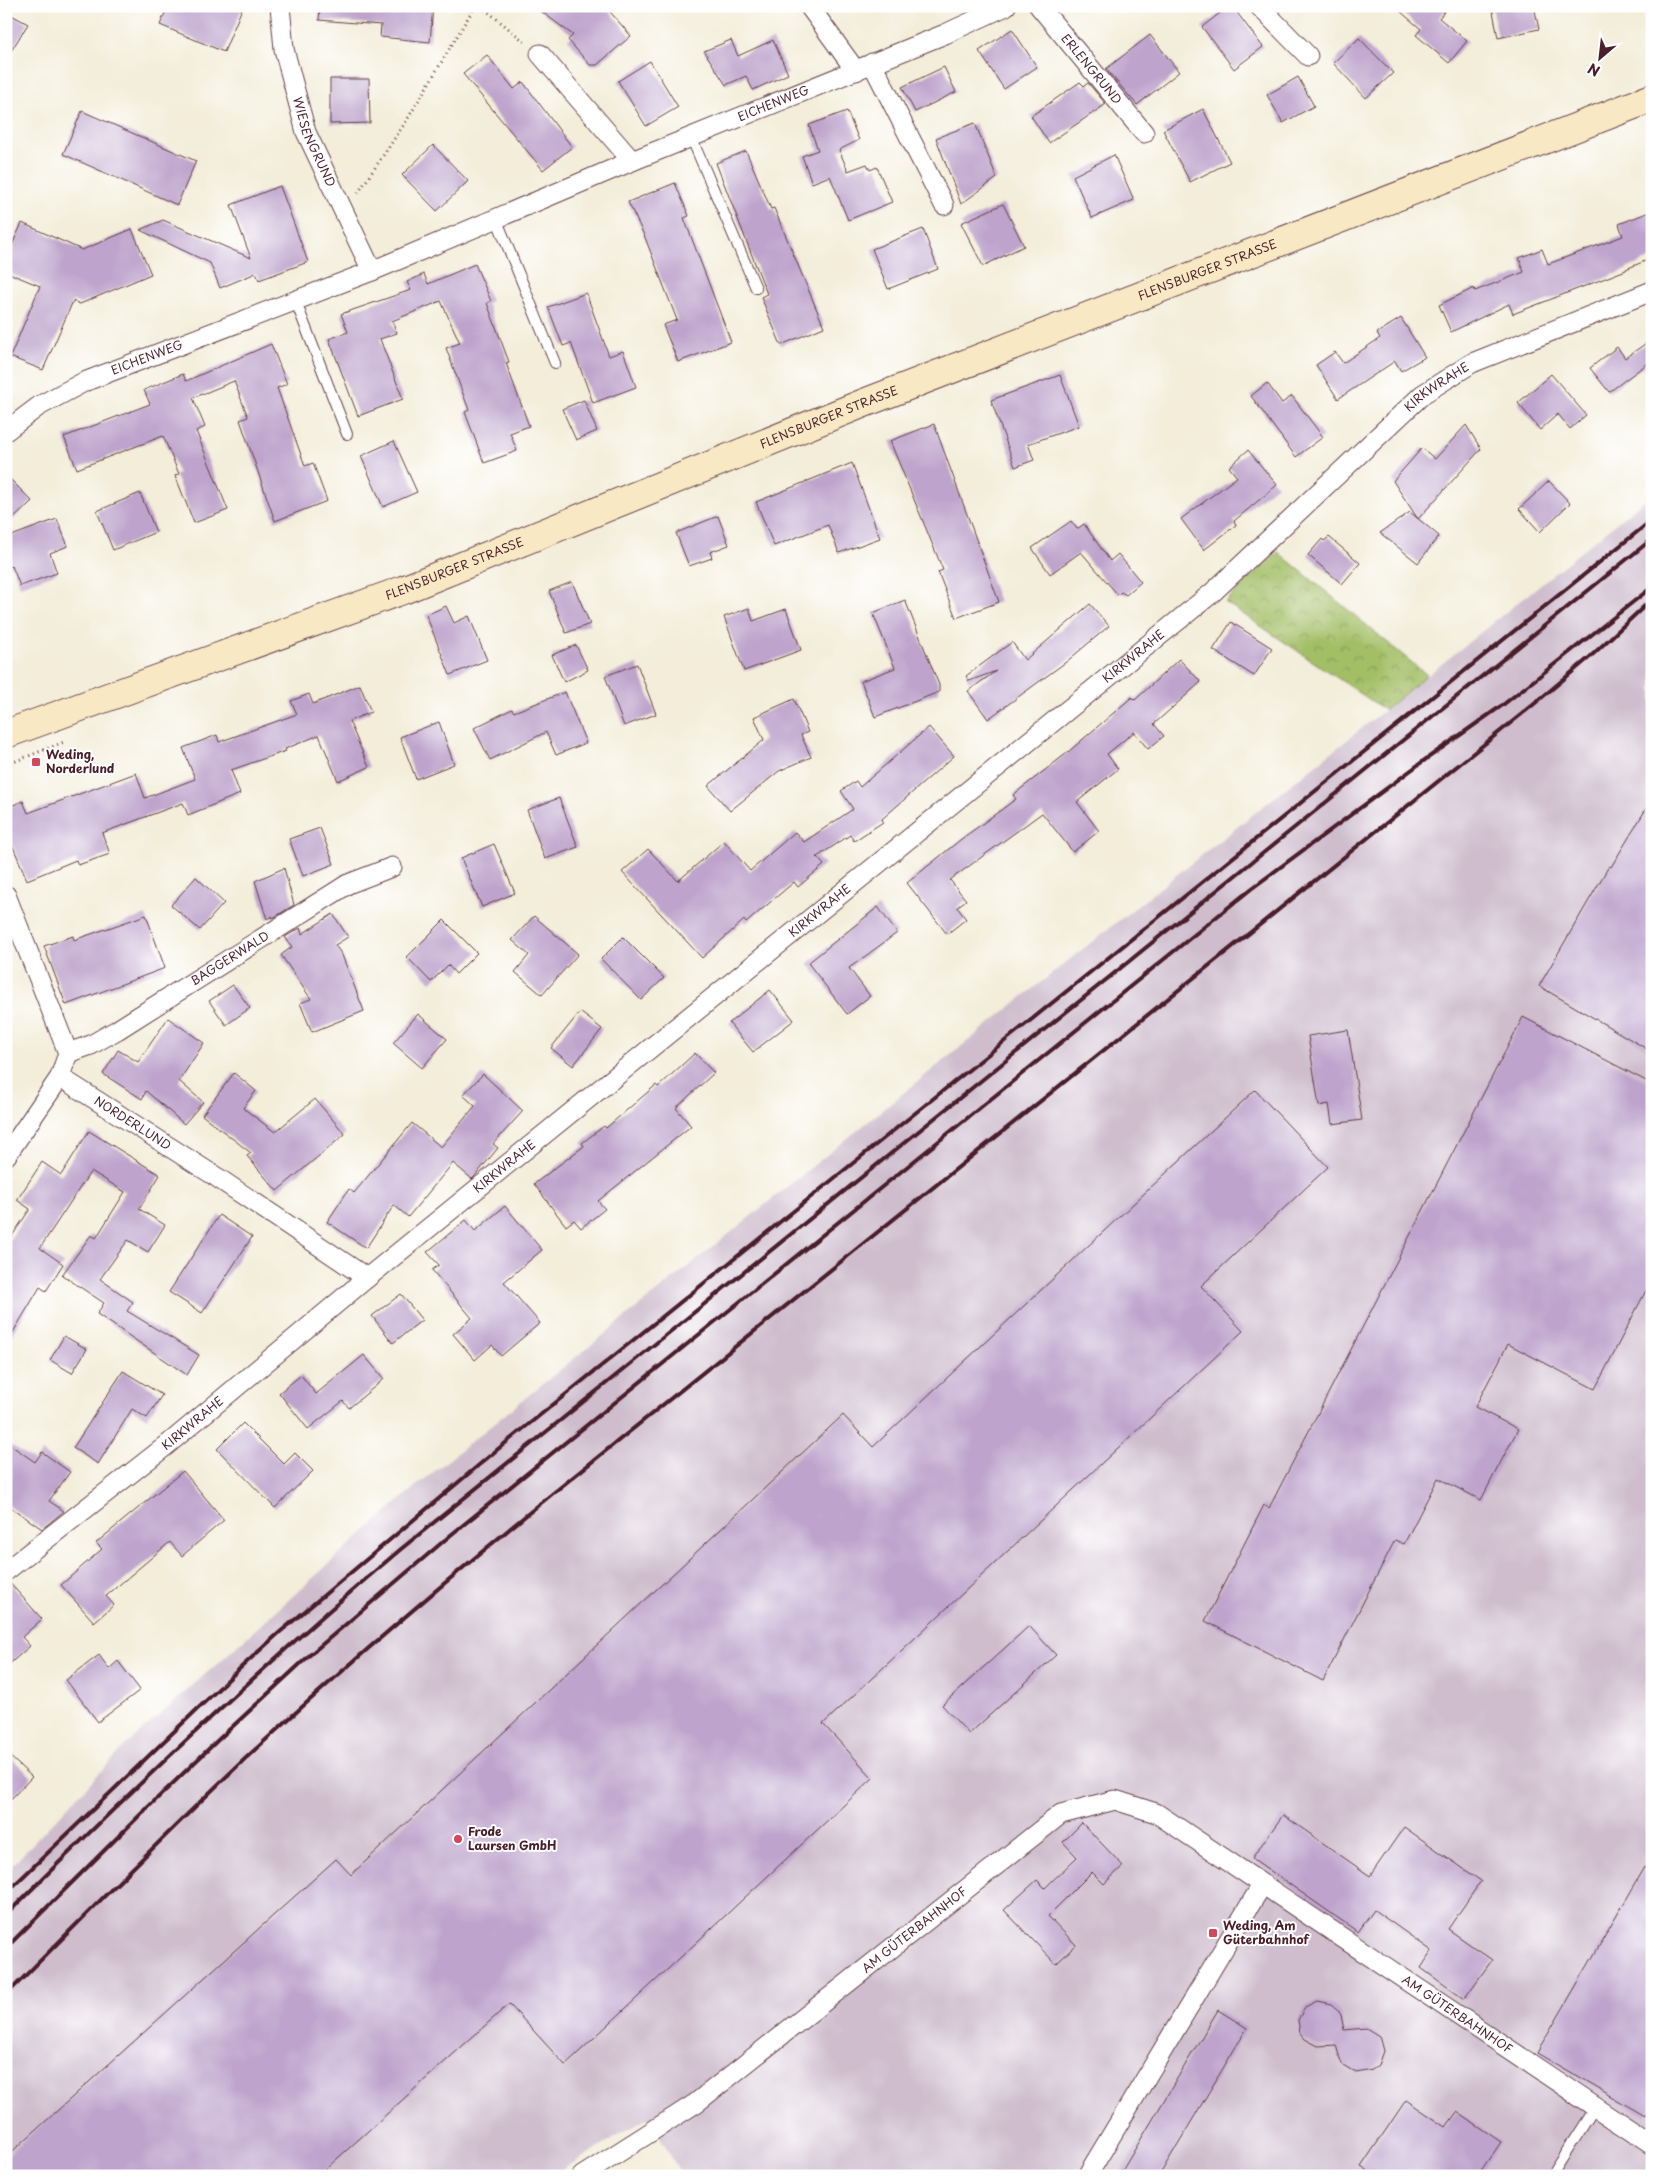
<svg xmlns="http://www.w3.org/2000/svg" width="1658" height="2182" font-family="'Playpen Sans',sans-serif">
  <defs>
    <pattern id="park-crowns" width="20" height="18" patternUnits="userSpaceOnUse" patternTransform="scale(1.25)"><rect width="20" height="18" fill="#a3bf66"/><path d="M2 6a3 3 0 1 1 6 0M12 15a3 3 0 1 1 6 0" fill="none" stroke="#879b54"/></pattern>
  </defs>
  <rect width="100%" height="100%" fill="#fff"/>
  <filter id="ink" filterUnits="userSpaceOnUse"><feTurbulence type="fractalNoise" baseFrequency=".02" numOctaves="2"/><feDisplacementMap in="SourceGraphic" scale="10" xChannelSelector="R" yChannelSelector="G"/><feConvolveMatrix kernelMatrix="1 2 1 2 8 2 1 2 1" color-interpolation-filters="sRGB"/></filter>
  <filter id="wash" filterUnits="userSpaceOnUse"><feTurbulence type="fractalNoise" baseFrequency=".0096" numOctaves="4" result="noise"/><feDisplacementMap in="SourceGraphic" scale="20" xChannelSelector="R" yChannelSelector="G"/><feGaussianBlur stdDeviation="1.12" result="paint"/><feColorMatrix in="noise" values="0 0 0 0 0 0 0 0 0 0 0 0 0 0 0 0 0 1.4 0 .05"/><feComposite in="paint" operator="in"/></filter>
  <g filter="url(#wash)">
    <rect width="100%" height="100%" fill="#f3edd9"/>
    <!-- industrial -->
    <path fill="#cfbdce" d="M1652,494V2176H682L661,2139L646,2119L552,2176H6V1872L124,1747L415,1487L1030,991L1385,710Z"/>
    <!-- park -->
    <path fill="url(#park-crowns)" stroke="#766f48" d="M1278,552L1427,675L1385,710L1225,602Z"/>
    <g id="blocks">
      <!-- building -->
      <g fill="#bea4cc">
        <path d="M168,6H243L224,52L160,25Z"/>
        <path d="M320,6H433L430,42L380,37L381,25L319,20Z"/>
        <path d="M534,6H605L631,36L597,65H590L568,40L573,35Z"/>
        <path d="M1229,6H1232L1263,47L1234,69L1202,27Z"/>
        <path d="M1394,6H1449L1439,18L1467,41L1449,63L1416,35L1421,29Z"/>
        <path d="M1492,6H1534L1539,29L1498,38Z"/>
        <path d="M6,12L28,24L6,59Z"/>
        <path d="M1012,29L1037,67L1004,89L979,51Z"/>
        <path d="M1150,35L1179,72L1137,105L1106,69Z"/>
        <path d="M1359,38L1393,73L1366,98L1333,63Z"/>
        <path d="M731,40L738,56L773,40L788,74L753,90L746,76L726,85L704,51Z"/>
        <path d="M487,55L514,89L523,82L572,147L543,170L463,74Z"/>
        <path d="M650,61L678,107L646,126L618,81Z"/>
        <path d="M944,67L956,92L915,112L902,87Z"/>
        <path d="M1298,77L1314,106L1283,123L1267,95Z"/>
        <path d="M330,79H369L370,123L330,124Z"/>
        <path d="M1080,82L1084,86L1088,83L1106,104L1049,143L1031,116Z"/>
        <path d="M1203,109L1230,162L1190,182L1163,130Z"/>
        <path d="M82,111L196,161L177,205L63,154Z"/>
        <path d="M847,111L859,140L839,150L848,171L867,164L870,170L877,167L892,202L848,220L830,176L812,183L802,156L818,150L809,125Z"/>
        <path d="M975,123L997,178L961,204L936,138Z"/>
        <path d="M433,145L468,181L437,211L402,175Z"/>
        <path d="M746,151L771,209L774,208L824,327L781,345L761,297L767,294L716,163Z"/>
        <path d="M1114,155L1134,200L1092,218L1073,176Z"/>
        <path d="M675,183L689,216L684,218L731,342L678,362L663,325L677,320L644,235L628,202Z"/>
        <path d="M280,186L308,262L259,280L256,273L220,288L210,263L140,230L163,220L251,258L231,205Z"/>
        <path d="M1003,204L1024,246L983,266L961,223Z"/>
        <path d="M1652,211V258L1626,269V270L1513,314L1509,304L1451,332L1439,305L1474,288L1475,291L1524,272L1519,258L1542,249L1548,264L1623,236L1619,224Z"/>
        <path d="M22,223L82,250L132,229L151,274L80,304L73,301L43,370L10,357L40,286L6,272V258Z"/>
        <path d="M923,229L938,269L888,289L872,249Z"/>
        <path d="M475,264L491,301L487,303L509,362L506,363L529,426L510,433L517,451L484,463L465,412L469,410L446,348L460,343L441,301L392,321L397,333L380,339L403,399L358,416L329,339L348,332L341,314L411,290L407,282L424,274L428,284Z"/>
        <path d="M586,293L609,356L623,351L636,387L593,403L571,343L563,346L548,307Z"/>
        <path d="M1401,318L1425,357L1401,371L1395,361L1338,399L1316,365L1335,352L1343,363L1380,338L1377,333Z"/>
        <path d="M1652,339V360L1609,392L1590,368L1617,347L1625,358Z"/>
        <path d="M271,344L287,384L277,388L305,466L313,463L327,501L275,521L240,420L248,417L234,381L193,398L205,427L196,431L228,510L194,523L175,475L179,474L163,436L77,469L64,437L150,404L144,390L183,374L186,381Z"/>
        <path d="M1551,374L1586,415L1570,429L1558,414L1540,430L1518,403Z"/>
        <path d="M1060,375L1079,426L1028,444L1034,460L1015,467L991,400Z"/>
        <path d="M1267,383L1282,403L1292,396L1323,437L1296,457L1251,396Z"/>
        <path d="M584,400L597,431L576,440L562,409Z"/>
        <path d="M934,424L999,602L956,618L938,572L943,570L890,441Z"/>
        <path d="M1466,425L1481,449L1418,519L1393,481L1422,448L1435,459Z"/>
        <path d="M394,441L417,492L383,507L361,456Z"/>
        <path d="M1248,450L1277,485L1234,521L1236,525L1204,550L1181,519L1237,477L1229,467Z"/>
        <path d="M852,463L880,538L839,553L828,525L774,546L756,502Z"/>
        <path d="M6,475L32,501L6,526Z"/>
        <path d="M1549,481L1570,503L1540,532L1519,509Z"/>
        <path d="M140,493L156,532L113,550L97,511Z"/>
        <path d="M1410,512L1439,536L1418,563L1380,533Z"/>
        <path d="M718,516L729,545L710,552L712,558L689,566L676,533Z"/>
        <path d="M57,519L68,546L50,553L57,573L20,586L12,566L6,568V538Z"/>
        <path d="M1071,521L1077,529L1084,524L1110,561L1118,554L1141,582L1126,595L1121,592L1118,595L1081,552L1050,574L1032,548Z"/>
        <path d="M1329,537L1360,563L1342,584L1308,555L1322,539L1324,541Z"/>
        <path d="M572,582L590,624L566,633L549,591Z"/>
        <path d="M905,600L939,685V692L875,717L861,681L895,668L873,613Z"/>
        <path d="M1090,604L1109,626L1066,662L988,719L968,691L996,671L969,681L966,676L1012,642L1025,660Z"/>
        <path d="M446,606L454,623L469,616L487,660L450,675L426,615Z"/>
        <path d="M749,608L753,621L786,609L801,650L744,671L724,617Z"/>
        <path d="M1231,622L1272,648L1254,676L1213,650Z"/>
        <path d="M576,645L588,670L564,682L552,655Z"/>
        <path d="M1179,659L1201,682L1154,724L1164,736L1148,749L1134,732L1107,754L1118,769L1077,802L1099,831L1073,852L1042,813L950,880L966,900L957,907L966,919L947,934L907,883L960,840L1016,799L1013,795L1067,753L1132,697L1135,700Z"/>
        <path d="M637,664L656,714L624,726L605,676Z"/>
        <path d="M360,685L371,712L349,721L369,767L338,781L319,735L285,749L286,751L231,770L240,794L188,815L183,803L102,833L110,854L78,865L76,860L27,880L6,830V808L23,801L28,813L136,773L145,798L195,779L183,748L217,735L219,742L297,714L291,701L309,694L313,704Z"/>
        <path d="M565,692L586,743L556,755L546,732L490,760L474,728L512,709L514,712Z"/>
        <path d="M794,699L808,732L801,735L811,757L779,771L730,811L708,786L764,740L754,717Z"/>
        <path d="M439,722L454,764L416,779L400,737Z"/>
        <path d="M929,727L954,756L882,819L883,822L854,841L850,835L817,857L824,865L798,887L794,882L746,923L744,920L702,958L622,872L648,849L678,881L724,841L750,871L795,832L804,842L853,809L841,791L856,781L860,787Z"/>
        <path d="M559,798L578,847L545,859L527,810Z"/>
        <path d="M1652,799V1052L1539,986L1609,866L1611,867Z"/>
        <path d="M320,828L334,864L303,876L289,839Z"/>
        <path d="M494,844L515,893L482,907L461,858Z"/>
        <path d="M284,868L294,905L273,918L272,916L267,919L255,881Z"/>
        <path d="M196,877L224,903L200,930L171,905Z"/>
        <path d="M878,907L897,933L849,968L870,996L847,1014L808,963Z"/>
        <path d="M333,914L348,937L335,945L342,955L364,1011L312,1032L300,1003L311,999L281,955L292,947L285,937L300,928L302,934Z"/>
        <path d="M146,915L165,968L66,1005L44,946L73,936L74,940Z"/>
        <path d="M534,916L578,954L542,995L515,972L529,955L512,940Z"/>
        <path d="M444,920L477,953L456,974L448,965L431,982L407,957Z"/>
        <path d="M623,937L664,978L641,1000L601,959Z"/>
        <path d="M233,985L250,1008L226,1025L209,1001Z"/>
        <path d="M770,990L794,1020L753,1052L729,1023Z"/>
        <path d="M580,1012L602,1029L573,1066L551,1048Z"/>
        <path d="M418,1014L447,1039L422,1068L393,1043Z"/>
        <path d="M1523,1017L1652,1084V1279L1595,1389L1508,1344L1475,1407L1518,1429L1481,1500L1438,1478L1404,1544L1395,1540L1323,1681L1205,1621L1264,1505L1269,1508Z"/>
        <path d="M168,1018L204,1043L179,1081L203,1102L184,1124L146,1091L142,1099L103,1074L118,1050L138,1062Z"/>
        <path d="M1348,1030L1362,1120L1332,1124L1329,1104L1319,1106L1308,1036Z"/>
        <path d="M695,1053L714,1073L676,1108L691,1126L598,1201L605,1209L581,1228L574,1220L566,1226L534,1184L584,1146L582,1143L604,1126L606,1128L656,1085L658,1087Z"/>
        <path d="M234,1073L256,1091L243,1108L275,1132L315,1099L345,1134L277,1191L247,1156L251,1153L202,1115Z"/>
        <path d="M483,1074L523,1111L493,1144L498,1148L475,1176L472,1179L453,1163L408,1217L394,1205L366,1248L327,1222L349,1189L354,1193L412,1123L441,1147L475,1106L463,1095Z"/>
        <path d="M1255,1090L1328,1167L1201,1286L1243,1331L823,1724L873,1778L565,2065L509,2004L318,2176H6V2157L336,1859L351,1875L843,1415L873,1447Z"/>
        <path d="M89,1131L160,1175L139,1209L165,1225L148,1252L128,1240L100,1279L133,1302L127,1311L199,1355L187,1375L97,1314L104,1303L62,1275L91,1235L96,1238L125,1192L91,1171L40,1248L63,1264L46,1291L40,1287L6,1344V1245L30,1209L17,1200L42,1162L61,1175Z"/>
        <path d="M505,1206L542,1250L504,1282L540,1323L501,1356L492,1345L475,1360L453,1334L472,1318L432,1270L439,1265L427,1252L466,1220L475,1231Z"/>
        <path d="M219,1215L252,1237L202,1313L169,1292Z"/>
        <path d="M401,1294L422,1320L393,1343L372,1316Z"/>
        <path d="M64,1336L87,1349L72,1373L50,1360Z"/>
        <path d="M364,1355L384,1379L349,1408L343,1401L308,1429L279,1393L301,1375L316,1394Z"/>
        <path d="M123,1371L162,1395L147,1418L132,1409L98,1464L73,1448Z"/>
        <path d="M243,1423L284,1464L295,1453L313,1471L275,1508L217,1449Z"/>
        <path d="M6,1442L35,1462L42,1452L70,1472L49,1501L64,1511L42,1529L6,1504Z"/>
        <path d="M183,1471L224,1520L182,1556L170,1542L106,1596L114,1605L94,1622L61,1585L102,1549L96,1543Z"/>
        <path d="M6,1582H9L42,1619L22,1637L30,1646L6,1667Z"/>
        <path d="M1029,1626L1056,1655L969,1734L942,1705Z"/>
        <path d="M99,1655L109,1669L118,1661L140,1690L98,1722L66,1680Z"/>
        <path d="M6,1753L32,1777L6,1804Z"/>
        <path d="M1283,1815L1370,1876L1404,1827L1481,1881L1448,1929L1492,1960L1464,1999L1421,1968L1432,1951L1374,1910L1358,1932L1252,1858Z"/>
        <path d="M1082,1823L1123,1866L1104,1884L1092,1872L1048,1916L1076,1945L1056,1964L1004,1910L1037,1880L1045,1888L1077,1857L1063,1842Z"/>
        <path d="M1652,1855V2105L1645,2116L1537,2053Z"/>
        <path d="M1317,2001L1331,2004L1337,2009L1341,2015L1344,2030L1366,2028L1379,2036L1383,2051L1378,2065L1372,2070L1356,2073L1343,2065L1340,2059L1336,2045L1318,2046L1305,2039L1300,2033L1298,2020L1305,2007Z"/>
        <path d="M1218,2010L1247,2028L1159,2176H1119Z"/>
        <path d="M1406,2100L1446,2127L1457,2112L1501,2142L1478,2176H1375L1361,2167Z"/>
      </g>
    </g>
  </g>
  <g filter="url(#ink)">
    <use href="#blocks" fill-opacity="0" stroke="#633e45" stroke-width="1"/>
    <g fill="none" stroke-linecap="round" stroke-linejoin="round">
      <defs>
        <g id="lane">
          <path d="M691,137L756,288"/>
          <path d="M496,218L555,363"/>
          <path d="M296,302L347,434"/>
          <path d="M1551,2176L1595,2107"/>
        </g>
        <g id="street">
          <path id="s1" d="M280,6L284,49L306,132L372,271"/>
          <path d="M809,6L856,71"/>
          <path id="s2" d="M1039,6L1144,133"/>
          <path d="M1259,6L1308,56"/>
          <path d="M540,54L632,161"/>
          <path d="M872,63L944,205"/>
          <path id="s3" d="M6,431L39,406L84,382L372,271L632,161L945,34L1006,6"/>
          <path id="s4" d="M6,895L68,1053L60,1077L218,1178L367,1278"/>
          <path id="s5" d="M68,1053L91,1045L117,1030L348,884L392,867"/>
          <path d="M6,1156L60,1077"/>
          <path id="s6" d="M6,1571L167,1445L367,1278L1212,593L1423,394L1472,363L1652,291"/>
          <path id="s7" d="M582,2176L696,2103L1061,1814L1115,1800L1156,1813L1652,2145"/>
          <path d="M1087,2176L1262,1885"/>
        </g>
        <g id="secondary">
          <path id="s8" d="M6,734L403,590L864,403L1652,98"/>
        </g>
      </defs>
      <!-- lane casing -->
      <use href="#lane" stroke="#633e45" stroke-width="12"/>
      <!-- street casing -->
      <use href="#street" stroke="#633e45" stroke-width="21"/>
      <!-- secondary casing -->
      <use href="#secondary" stroke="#633e45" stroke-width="30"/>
      <!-- path -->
      <g stroke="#633e45" stroke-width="3" stroke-dasharray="1 4" stroke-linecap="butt">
        <path d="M481,6L525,42"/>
        <path d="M358,193L407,120L475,6"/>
        <path d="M6,765L64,742"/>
      </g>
      <!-- lane -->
      <use href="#lane" stroke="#fff" stroke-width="10"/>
      <!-- street -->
      <use href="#street" stroke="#fff" stroke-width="19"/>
      <!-- secondary -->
      <use href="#secondary" stroke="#f8e8c3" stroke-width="28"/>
      <!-- rail -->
      <g stroke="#4a1f2b" stroke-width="4">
        <path d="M6,1893L237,1671L280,1632L498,1449L1652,520"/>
        <path d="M6,1915C133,1788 263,1665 401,1549L1652,539"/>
        <path d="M6,1948L142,1813L219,1739L312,1653L452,1534L1251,889L1422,762L1504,704L1652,587"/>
        <path d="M6,1995C86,1915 164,1835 246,1758C345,1666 448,1579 552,1494L1533,705L1590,657L1652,599"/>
      </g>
    </g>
  </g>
  <!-- markers -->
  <g fill="#d1495b" stroke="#fff" stroke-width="2">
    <rect x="31" y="757" width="10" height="10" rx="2.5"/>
    <circle cx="458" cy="1839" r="5"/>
    <rect x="1208" y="1928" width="10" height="10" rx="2.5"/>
  </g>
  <g text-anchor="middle" stroke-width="4" stroke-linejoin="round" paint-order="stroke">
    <!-- street labels -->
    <g font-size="12" fill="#4a1f2b" stroke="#fff">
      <text dy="4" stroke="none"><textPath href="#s2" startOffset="82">ERLENGRUND</textPath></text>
      <text dy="4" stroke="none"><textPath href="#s3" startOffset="836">EICHENWEG</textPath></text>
      <text dy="4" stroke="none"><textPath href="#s1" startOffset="141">WIESENGRUND</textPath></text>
      <text dy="4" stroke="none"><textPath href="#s8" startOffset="1288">FLENSBURGER STRASSE</textPath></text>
      <text dy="4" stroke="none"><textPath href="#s3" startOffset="160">EICHENWEG</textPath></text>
      <text dy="4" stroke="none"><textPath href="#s6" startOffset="1858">KIRKWRAHE</textPath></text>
      <text dy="4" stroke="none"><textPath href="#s8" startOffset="882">FLENSBURGER STRASSE</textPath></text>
      <text dy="4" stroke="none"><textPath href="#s8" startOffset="478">FLENSBURGER STRASSE</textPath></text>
      <text dy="4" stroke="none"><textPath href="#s6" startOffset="1452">KIRKWRAHE</textPath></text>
      <text dy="4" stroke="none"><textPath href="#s6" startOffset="1048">KIRKWRAHE</textPath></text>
      <text dy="4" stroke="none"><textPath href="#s5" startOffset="188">BAGGERWALD</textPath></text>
      <text dy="4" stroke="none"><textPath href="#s4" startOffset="281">NORDERLUND</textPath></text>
      <text dy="4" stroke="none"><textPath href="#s6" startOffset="642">KIRKWRAHE</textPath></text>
      <text dy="4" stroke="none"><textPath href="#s6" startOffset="238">KIRKWRAHE</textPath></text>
      <text dy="4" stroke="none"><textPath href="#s7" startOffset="414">AM GÜTERBAHNHOF</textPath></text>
      <text dy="4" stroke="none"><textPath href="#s7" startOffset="1062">AM GÜTERBAHNHOF</textPath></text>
    </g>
    <!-- poi labels -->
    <g font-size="12" font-weight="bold" fill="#4a1f2b" stroke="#fff" text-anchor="start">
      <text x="46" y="759">Weding,<tspan x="46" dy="14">Norderlund</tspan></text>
      <text x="468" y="1836">Frode<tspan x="468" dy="14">Laursen GmbH</tspan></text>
      <text x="1223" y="1930">Weding, Am<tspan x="1223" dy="14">Güterbahnhof</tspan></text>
    </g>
  </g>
  <!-- margin -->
  <rect width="1658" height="2182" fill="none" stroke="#fff" stroke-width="25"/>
  <!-- north arrow -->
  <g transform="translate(1600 58) rotate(208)" stroke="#ffffff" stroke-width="4" paint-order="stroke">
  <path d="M0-4L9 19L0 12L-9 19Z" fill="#4a1f2b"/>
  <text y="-8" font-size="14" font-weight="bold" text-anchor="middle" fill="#4a1f2b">N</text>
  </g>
</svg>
